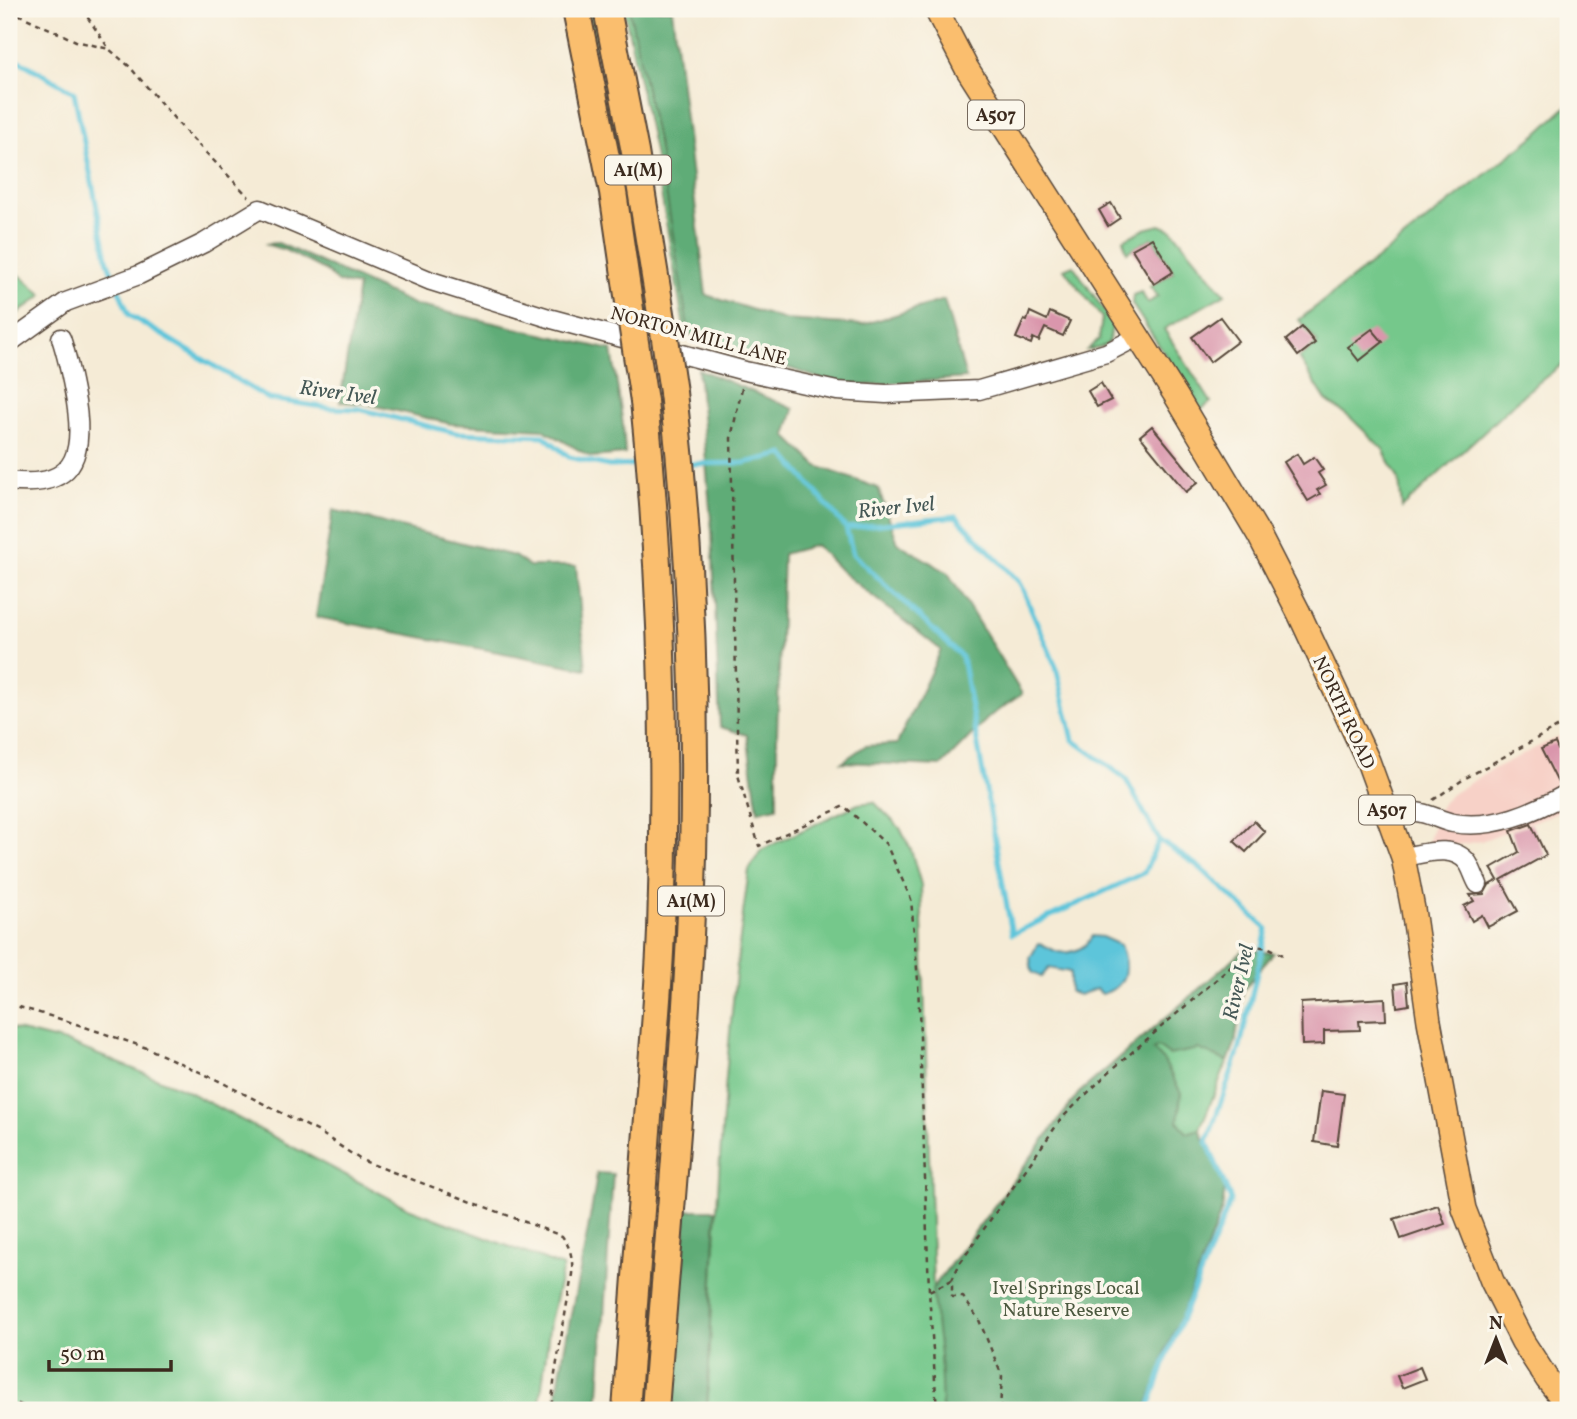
<svg xmlns="http://www.w3.org/2000/svg" width="1577" height="1419" font-family="Vollkorn,serif">
  <rect width="100%" height="100%" fill="#fbf7ec"/>
  <filter id="ink" filterUnits="userSpaceOnUse"><feTurbulence type="fractalNoise" baseFrequency=".0143" numOctaves="2"/><feDisplacementMap in="SourceGraphic" scale="14" xChannelSelector="R" yChannelSelector="G"/><feConvolveMatrix kernelMatrix="1 2 1 2 8 2 1 2 1" color-interpolation-filters="sRGB"/></filter>
  <filter id="wash" filterUnits="userSpaceOnUse"><feTurbulence type="fractalNoise" baseFrequency=".00686" numOctaves="4" result="noise"/><feDisplacementMap in="SourceGraphic" scale="28" xChannelSelector="R" yChannelSelector="G"/><feGaussianBlur stdDeviation="1.57" result="paint"/><feColorMatrix in="noise" values="0 0 0 0 0 0 0 0 0 0 0 0 0 0 0 0 0 1.4 0 .05"/><feComposite in="paint" operator="in"/></filter>
  <g filter="url(#wash)">
    <rect width="100%" height="100%" fill="#f5ebd6"/>
    <!-- built -->
    <path fill="#f7d1c7" d="M1568,732V804L1555,813L1481,841L1428,850L1429,841L1437,812L1443,802L1453,793L1493,769Z"/>
    <!-- green -->
    <g fill="#74c88b" stroke="#587954" stroke-width="2">
      <path d="M587,9H595L613,92L653,330L646,331Z"/>
      <path d="M624,9H629L659,151L689,334L685,333L654,151Z"/>
      <path d="M1568,105V360L1525,393L1402,508L1399,480L1383,449L1352,419L1326,400L1299,358L1318,343L1299,320L1537,134Z"/>
      <path d="M1160,225L1172,230L1225,294L1164,329L1211,402L1201,410L1132,304L1133,295L1141,292L1148,303L1158,296L1150,287L1173,272L1152,238L1127,252L1123,240L1145,229Z"/>
      <path d="M1073,265L1113,324L1108,343L1099,348L1087,350L1099,339L1102,318L1064,269Z"/>
      <path d="M9,266L43,295L9,320Z"/>
      <path d="M874,802L900,828L911,850L921,885L933,1288L1079,1093L1245,949L1273,953L1243,991L1235,1043L1200,1129L1225,1188L1222,1209L1181,1317L1166,1349L1160,1373L1145,1410H707C715,1230 723,1049 749,870L761,850L858,804Z"/>
      <path d="M9,1028L69,1043L183,1089L408,1208L563,1267L550,1322L539,1410H9Z"/>
    </g>
    <!-- forest -->
    <g fill="#5fac77" stroke="#4d6b4a" stroke-width="2">
      <path d="M629,9H672L706,295L785,320L862,325L944,300L966,378L869,385L836,384L689,334L659,151Z"/>
      <path d="M278,243L415,305L612,350L623,425L625,454L591,457L542,429L451,424L364,403L340,402L358,286L337,282L326,271L285,250L265,244Z"/>
      <path d="M698,369L794,409L786,436L817,466L878,488L898,543L948,573L1022,694L990,716L941,766L842,762L865,746L897,744L941,650L842,572L816,545L783,554L777,734V807L758,811L747,735L720,727L712,531Z"/>
      <path d="M333,510L514,556L529,566H576L586,669L316,617Z"/>
      <path d="M1245,949L1273,953L1243,991L1235,1043L1228,1062L1199,1049L1169,1055L1158,1047L1153,1050L1164,1061L1181,1093L1178,1121L1187,1133L1200,1129L1225,1188L1222,1209L1181,1317L1166,1349L1160,1373L1145,1410H942L940,1355L932,1289L1079,1093Z"/>
      <path d="M597,1173L613,1174L598,1410H555C564,1330 587,1253 597,1173Z"/>
      <path d="M686,1210H716L707,1410H673Z"/>
    </g>
    <!-- water -->
    <path fill="#5dc5da" stroke="#4c787c" stroke-width="2" d="M1092,936L1102,937L1120,945C1129,967 1128,986 1102,994L1096,989L1079,995L1070,992V972L1049,968L1041,977L1032,972L1030,958L1038,944C1045,944 1046,947 1053,950C1067,957 1086,949 1092,936Z"/>
    <g fill="none" stroke-linecap="round" stroke-linejoin="round">
      <!-- stream -->
      <g stroke="#5dc5da" stroke-width="5">
        <path d="M9,55L74,92L108,263L129,315L269,399L329,408L359,409L456,433L544,436L569,457L609,466L643,465"/>
        <path d="M688,464L744,463L784,454L846,528L956,516L1020,583L1056,667L1073,740L1125,778L1159,840L1198,866L1267,929L1240,1047L1207,1142L1231,1200L1169,1350L1148,1410"/>
        <path d="M846,528L853,554L962,657L1012,934L1144,873L1159,840"/>
      </g>
    </g>
    <g id="blocks">
      <!-- building -->
      <g fill="#da96ac">
        <path d="M1111,203L1120,218L1108,226L1099,210Z"/>
        <path d="M1152,238L1173,272L1154,284L1132,249Z"/>
        <path d="M1030,312L1047,320L1050,312L1070,321L1063,336L1045,328L1039,341L1033,338L1031,344L1016,338L1024,320L1027,321Z"/>
        <path d="M1220,317L1238,341L1210,362L1192,337Z"/>
        <path d="M1302,327L1315,343L1298,356L1286,340Z"/>
        <path d="M1372,329L1383,342L1359,361L1348,347Z"/>
        <path d="M1101,383L1111,400L1097,407L1088,391Z"/>
        <path d="M1152,426L1198,482L1186,492L1140,436Z"/>
        <path d="M1297,454L1303,464L1314,457L1323,470L1318,473L1326,485L1317,490L1320,494L1308,501L1284,462Z"/>
        <path d="M1555,743L1568,771V778L1558,783L1541,749Z"/>
        <path d="M1254,821L1265,832L1246,852L1234,841Z"/>
        <path d="M1531,824L1546,855L1501,880L1518,911L1488,927L1482,915L1472,921L1464,906L1474,901L1470,895L1484,894L1489,885L1498,880L1491,868L1519,852L1511,831Z"/>
        <path d="M1407,982L1409,1005L1397,1007L1395,984Z"/>
        <path d="M1385,998L1386,1020L1359,1021L1360,1030L1324,1031V1044L1302,1045L1301,1003Z"/>
        <path d="M1321,1091L1344,1094L1337,1146L1314,1142Z"/>
        <path d="M1438,1205L1445,1224L1401,1239L1394,1219Z"/>
        <path d="M1420,1367L1425,1379L1402,1388L1397,1376Z"/>
      </g>
    </g>
  </g>
  <g filter="url(#ink)">
    <use href="#blocks" fill-opacity="0" stroke="#57473a" stroke-width="2"/>
    <g fill="none" stroke-linecap="round" stroke-linejoin="round">
      <defs>
        <g id="minor">
          <path d="M9,343L66,302L139,275L204,243L260,209L431,281L552,319L745,371L837,391L886,394L979,390L1106,353L1139,336"/>
          <path d="M9,481C72,489 85,459 76,402C72,380 68,359 61,338"/>
          <path d="M1390,816C1398,815 1408,811 1416,812C1429,813 1441,821 1453,823C1493,830 1534,812 1568,793"/>
          <path d="M1403,857C1423,854 1453,843 1468,863C1472,869 1474,877 1478,884"/>
        </g>
        <path id="major" d="M936,9L966,67L1176,396L1259,535L1299,613L1368,761L1403,857L1413,909L1429,1021L1464,1209L1492,1281L1523,1342L1547,1379L1568,1406"/>
        <g id="highway">
          <path d="M576,9L613,192L632,323"/>
          <path d="M607,9L635,152L664,332"/>
          <path d="M626,1410C634,1308 641,1206 649,1104C653,1046 659,988 661,930C667,753 662,577 644,401"/>
          <path d="M655,1410C667,1252 682,1094 690,936C699,755 693,572 673,392"/>
        </g>
      </defs>
      <!-- minor casing -->
      <use href="#minor" stroke="#57473a" stroke-width="21"/>
      <!-- major casing -->
      <use href="#major" stroke="#57473a" stroke-width="26"/>
      <!-- highway casing -->
      <use href="#highway" stroke="#57473a" stroke-width="30"/>
      <!-- path -->
      <g stroke="#57473a" stroke-width="2.5" stroke-dasharray="5 5" stroke-linecap="butt">
        <path d="M82,9L109,49L129,66L185,131L249,197"/>
        <path d="M9,10L76,41L109,49"/>
        <path d="M742,388L731,438L738,775L759,846L844,806L886,844L911,899L918,981L929,1291"/>
        <path d="M1433,800L1464,779L1568,721"/>
        <path d="M9,1004L67,1021L147,1048L215,1079L319,1132L361,1160L562,1236C571,1248 573,1259 572,1274L555,1374L551,1410"/>
        <path d="M9,1399L30,1410"/>
        <path d="M937,1410L929,1291L952,1280"/>
        <path d="M1000,1410L1002,1376L979,1320L963,1297H952V1280L960,1263L1061,1119L1108,1073L1255,946L1269,948L1285,956"/>
      </g>
      <!-- minor -->
      <use href="#minor" stroke="#fff" stroke-width="18"/>
      <!-- major -->
      <use href="#major" stroke="#fabe6e" stroke-width="23"/>
      <!-- highway -->
      <use href="#highway" stroke="#fabe6e" stroke-width="26"/>
      <defs>
        <g id="highway-bridge">
          <path d="M632,323L644,401"/>
          <path d="M664,332L673,392"/>
        </g>
      </defs>
      <!-- highway-bridge casing -->
      <use href="#highway-bridge" stroke="#57473a" stroke-width="30" stroke-linecap="butt"/>
      <!-- highway-bridge -->
      <use href="#highway-bridge" stroke="#fabe6e" stroke-width="26"/>
    </g>
  </g>
  <g text-anchor="middle" stroke-width="7" stroke-linejoin="round" paint-order="stroke">
    <!-- shield labels -->
    <g fill="#fbf7ec" stroke="#75685c" stroke-width="2">
      <rect x="968" y="100.5" width="56" height="29" rx="5"/>
      <rect x="605" y="155.5" width="66" height="29" rx="5"/>
      <rect x="1359" y="795.5" width="56" height="29" rx="5"/>
      <rect x="658" y="886.5" width="66" height="29" rx="5"/>
    </g>
    <g font-size="18" font-weight="bold" fill="#3b2a1e">
      <text x="996" y="121">A507</text>
      <text x="638" y="176">A1(M)</text>
      <text x="1387" y="816">A507</text>
      <text x="691" y="907">A1(M)</text>
    </g>
    <!-- street labels -->
    <g font-size="19" fill="#3b2a1e" stroke="#fbf7ec">
      <text transform="translate(699 335) rotate(15)" y="7">NORTON MILL LANE</text>
      <text transform="translate(1345 712) rotate(65)" y="7">NORTH ROAD</text>
    </g>
    <!-- park labels -->
    <g font-size="19" fill="#4c593f" stroke="#fbf7ec">
      <text x="1066" y="1294">Ivel Springs Local<tspan x="1066" dy="22">Nature Reserve</tspan></text>
    </g>
    <!-- water labels -->
    <g font-size="21" font-style="italic" fill="#455856" stroke="#fbf7ec">
      <text transform="translate(338 392) rotate(8)" y="7">River Ivel</text>
      <text transform="translate(896 507) rotate(-6)" y="7">River Ivel</text>
      <text transform="translate(1238 982) rotate(-77)" y="7">River Ivel</text>
    </g>
  </g>
  <!-- margin -->
  <rect width="1577" height="1419" fill="none" stroke="#fbf7ec" stroke-width="35"/>
  <!-- north arrow -->
  <g transform="translate(1496 1339)" stroke="#fbf7ec" stroke-width="5" paint-order="stroke">
  <path d="M0-5L12 26L0 18L-12 26Z" fill="#3b2a1e"/>
  <text y="-10" font-size="19" font-weight="bold" text-anchor="middle" fill="#3b2a1e">N</text>
  </g>
  <!-- scale -->
  <path d="M49 1360v10h122v-10" fill="none" stroke="#3b2a1e" stroke-width="3.5"/>
  <text x="60" y="1360" font-size="21" fill="#3b2a1e" stroke="#fbf7ec" stroke-width="5" paint-order="stroke">50 m</text>
</svg>
